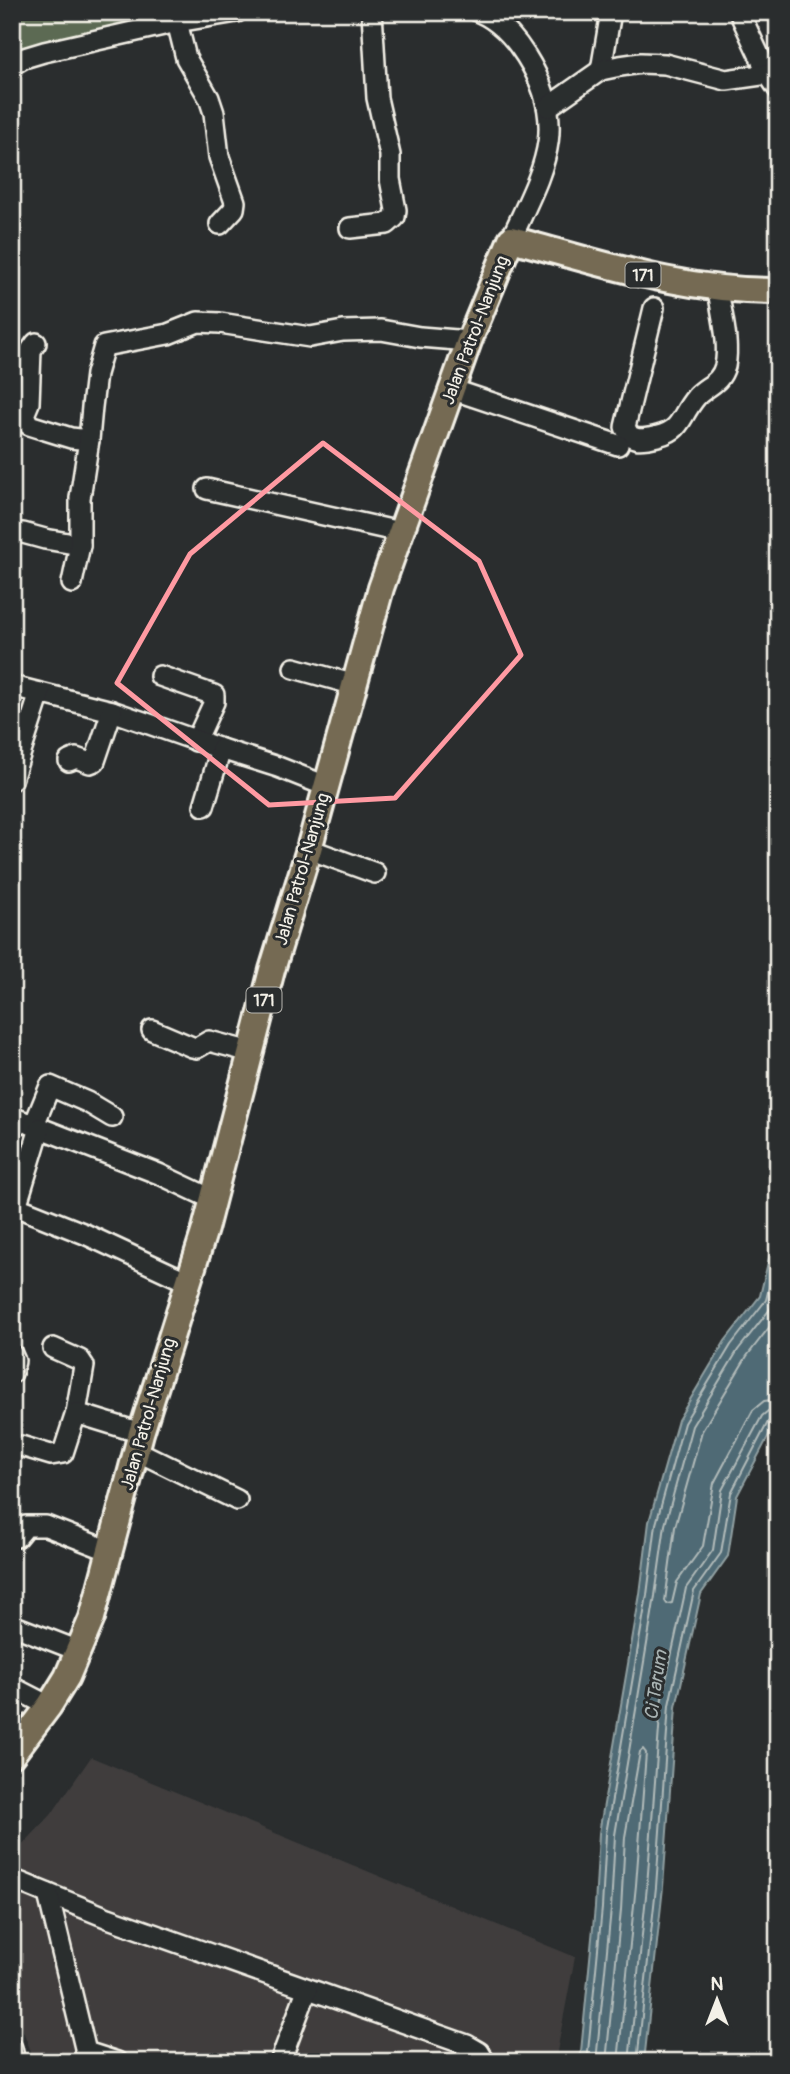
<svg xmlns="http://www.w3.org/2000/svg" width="790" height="2074" font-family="Pangolin,sans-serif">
  <rect width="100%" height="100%" fill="#2a2d2e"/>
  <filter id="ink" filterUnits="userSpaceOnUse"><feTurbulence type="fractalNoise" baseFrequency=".0143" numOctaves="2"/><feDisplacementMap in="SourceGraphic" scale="14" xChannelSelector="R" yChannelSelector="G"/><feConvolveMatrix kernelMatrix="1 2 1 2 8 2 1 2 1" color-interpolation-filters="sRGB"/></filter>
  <g filter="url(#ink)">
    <!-- built -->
    <path fill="#403e3e" d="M91,1757L575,1957L555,2062H35L12,2002V1856L51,1815Z"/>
    <!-- green -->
    <path fill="#5b6a53" stroke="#a8ae9e" stroke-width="2" d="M12,12H189L12,61Z"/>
    <!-- water -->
    <path fill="#4f6a74" stroke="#91a0a2" stroke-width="2" d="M778,1220V1418L737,1496L728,1556L701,1594L676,1707L663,1887L644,2062H580L595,1907L599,1833L640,1594L649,1522L678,1420L725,1341L760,1296Z"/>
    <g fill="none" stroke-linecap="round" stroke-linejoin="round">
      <!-- shore -->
      <g stroke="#b2bbba" stroke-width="2">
        <path d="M778,1316L747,1356L702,1431L675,1527L665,1601L667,1604L672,1603L677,1582L703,1546L714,1483L753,1410L764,1401L778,1399"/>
        <path d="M587,2062L602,1908L606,1834L647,1595L656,1524L684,1423L731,1345L766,1300L778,1251"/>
        <path d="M596,2062L611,1909L615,1835L655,1596L665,1525L692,1426L738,1350L774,1304L778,1290"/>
        <path d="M606,2062L621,1910L625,1837L640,1752L643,1749L646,1753L636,1885L618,2062"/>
        <path d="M629,2062L647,1886L661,1703L686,1588L713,1550L722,1490L762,1416L768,1411L778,1409"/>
        <path d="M637,2062L656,1887L669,1705L694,1591L721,1553L731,1493L768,1422L778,1418"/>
      </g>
      <defs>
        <g id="minor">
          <path d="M479,12C500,21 514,37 526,56C571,127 542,171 511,239"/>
          <path d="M739,12L768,74L778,89"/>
          <path d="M177,22L186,58L209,98L214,113L219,157L235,202L234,209L220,224"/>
          <path d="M12,65L24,58L44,52L177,22L237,12"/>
          <path d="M601,70L611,12"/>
          <path d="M548,107L601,70L620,66L641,63L665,64L726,80L768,74"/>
          <path d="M350,228L387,224L395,217L396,210L390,179V155L377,98L372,12"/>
          <path d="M654,308L625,427L629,435C636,440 641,439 649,438C684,432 677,420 696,397C707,385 720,384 725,366C730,342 721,313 718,289"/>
          <path d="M36,343L31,350L29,403L24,415L29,425L71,438L89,440"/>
          <path d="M451,389L618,445"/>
          <path d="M207,489L400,532"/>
          <path d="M12,533H23L45,539L80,545"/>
          <path d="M72,583L80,545V498L89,440L92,407L96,374L104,346L168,334L198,322L220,323L310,337L343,331L381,330L420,337L469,341"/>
          <path d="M294,668L355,685"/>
          <path d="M160,676L214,695V702L196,741"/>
          <path d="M12,686L112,711L221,749"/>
          <path d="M69,761L76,758L90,763L95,761L112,711"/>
          <path d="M12,780L40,693"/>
          <path d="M204,806L221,749L278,767L326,786"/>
          <path d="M309,849L375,873"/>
          <path d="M152,1030L192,1047L197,1048L209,1041L251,1052"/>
          <path d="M12,1117L159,1174L212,1199"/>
          <path d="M34,1125L50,1086L87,1102L112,1117"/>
          <path d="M12,1205L85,1234L188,1282"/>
          <path d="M16,1207L40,1128"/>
          <path d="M53,1348L80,1360L84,1366L76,1413"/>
          <path d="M12,1354L15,1361L12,1373"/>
          <path d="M21,1446L51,1455L63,1453L76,1413L141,1433"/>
          <path d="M137,1451L237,1500"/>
          <path d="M17,1537L26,1526H46L110,1551"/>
          <path d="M12,1625L79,1651"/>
          <path d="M12,1687L49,1706"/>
          <path d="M12,1879L108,1918L467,2045L479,2052L485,2062"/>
          <path d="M48,1894L86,2052L117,2062"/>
          <path d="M12,2048L15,2062"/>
          <path d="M280,2062L307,1990"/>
        </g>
        <path id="major" d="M12,1755L49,1706L67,1677L92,1618L141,1433L205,1229L272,970L309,849L381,588L469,341L511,239C601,263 684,292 778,291"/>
      </defs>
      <!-- minor casing -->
      <use href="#minor" stroke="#f4f1e8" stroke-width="24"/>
      <!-- major casing -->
      <use href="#major" stroke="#f4f1e8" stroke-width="30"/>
      <!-- minor -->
      <use href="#minor" stroke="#2a2d2e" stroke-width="19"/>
      <!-- major -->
      <use href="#major" stroke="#746b52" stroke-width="24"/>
    </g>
  </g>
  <!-- marked area -->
  <path fill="none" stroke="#ff9aa2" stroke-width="5" stroke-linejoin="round" d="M323,443L479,561L521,655L395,798L269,805L117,683L190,554Z"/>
  <g text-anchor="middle" stroke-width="6" stroke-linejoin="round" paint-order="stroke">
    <!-- shield labels -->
    <g fill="#2a2d2e" stroke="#b7b6b0" stroke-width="2">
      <rect x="625.5" y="262.5" width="35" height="25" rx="5"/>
      <rect x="246.5" y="987.5" width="35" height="25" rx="5"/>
    </g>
    <g font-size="16" font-weight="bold" fill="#f4f1e8">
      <text x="643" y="281">171</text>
      <text x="264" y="1006">171</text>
    </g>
    <!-- street labels -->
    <g font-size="18" fill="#f4f1e8" stroke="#2a2d2e">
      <text transform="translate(475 330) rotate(-69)" y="6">Jalan Patrol-Nanjung</text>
      <text transform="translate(302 869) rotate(-74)" y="6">Jalan Patrol-Nanjung</text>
      <text transform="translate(148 1414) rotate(-74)" y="6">Jalan Patrol-Nanjung</text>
    </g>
    <!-- water labels -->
    <g font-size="19" font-style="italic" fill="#aab4b4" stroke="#2a2d2e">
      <text transform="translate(655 1685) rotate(-82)" y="7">Ci Tarum</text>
    </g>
  </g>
  <!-- margin -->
  <rect width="790" height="2074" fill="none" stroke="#2a2d2e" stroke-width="42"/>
  <rect x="21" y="21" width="748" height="2032" fill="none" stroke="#f4f1e8" stroke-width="2.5" filter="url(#ink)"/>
  <!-- north arrow -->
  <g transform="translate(717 2000)" stroke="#2a2d2e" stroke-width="5" paint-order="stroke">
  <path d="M0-5L12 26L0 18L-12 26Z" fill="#f4f1e8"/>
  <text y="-10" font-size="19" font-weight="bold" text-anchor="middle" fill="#f4f1e8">N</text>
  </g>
</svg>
